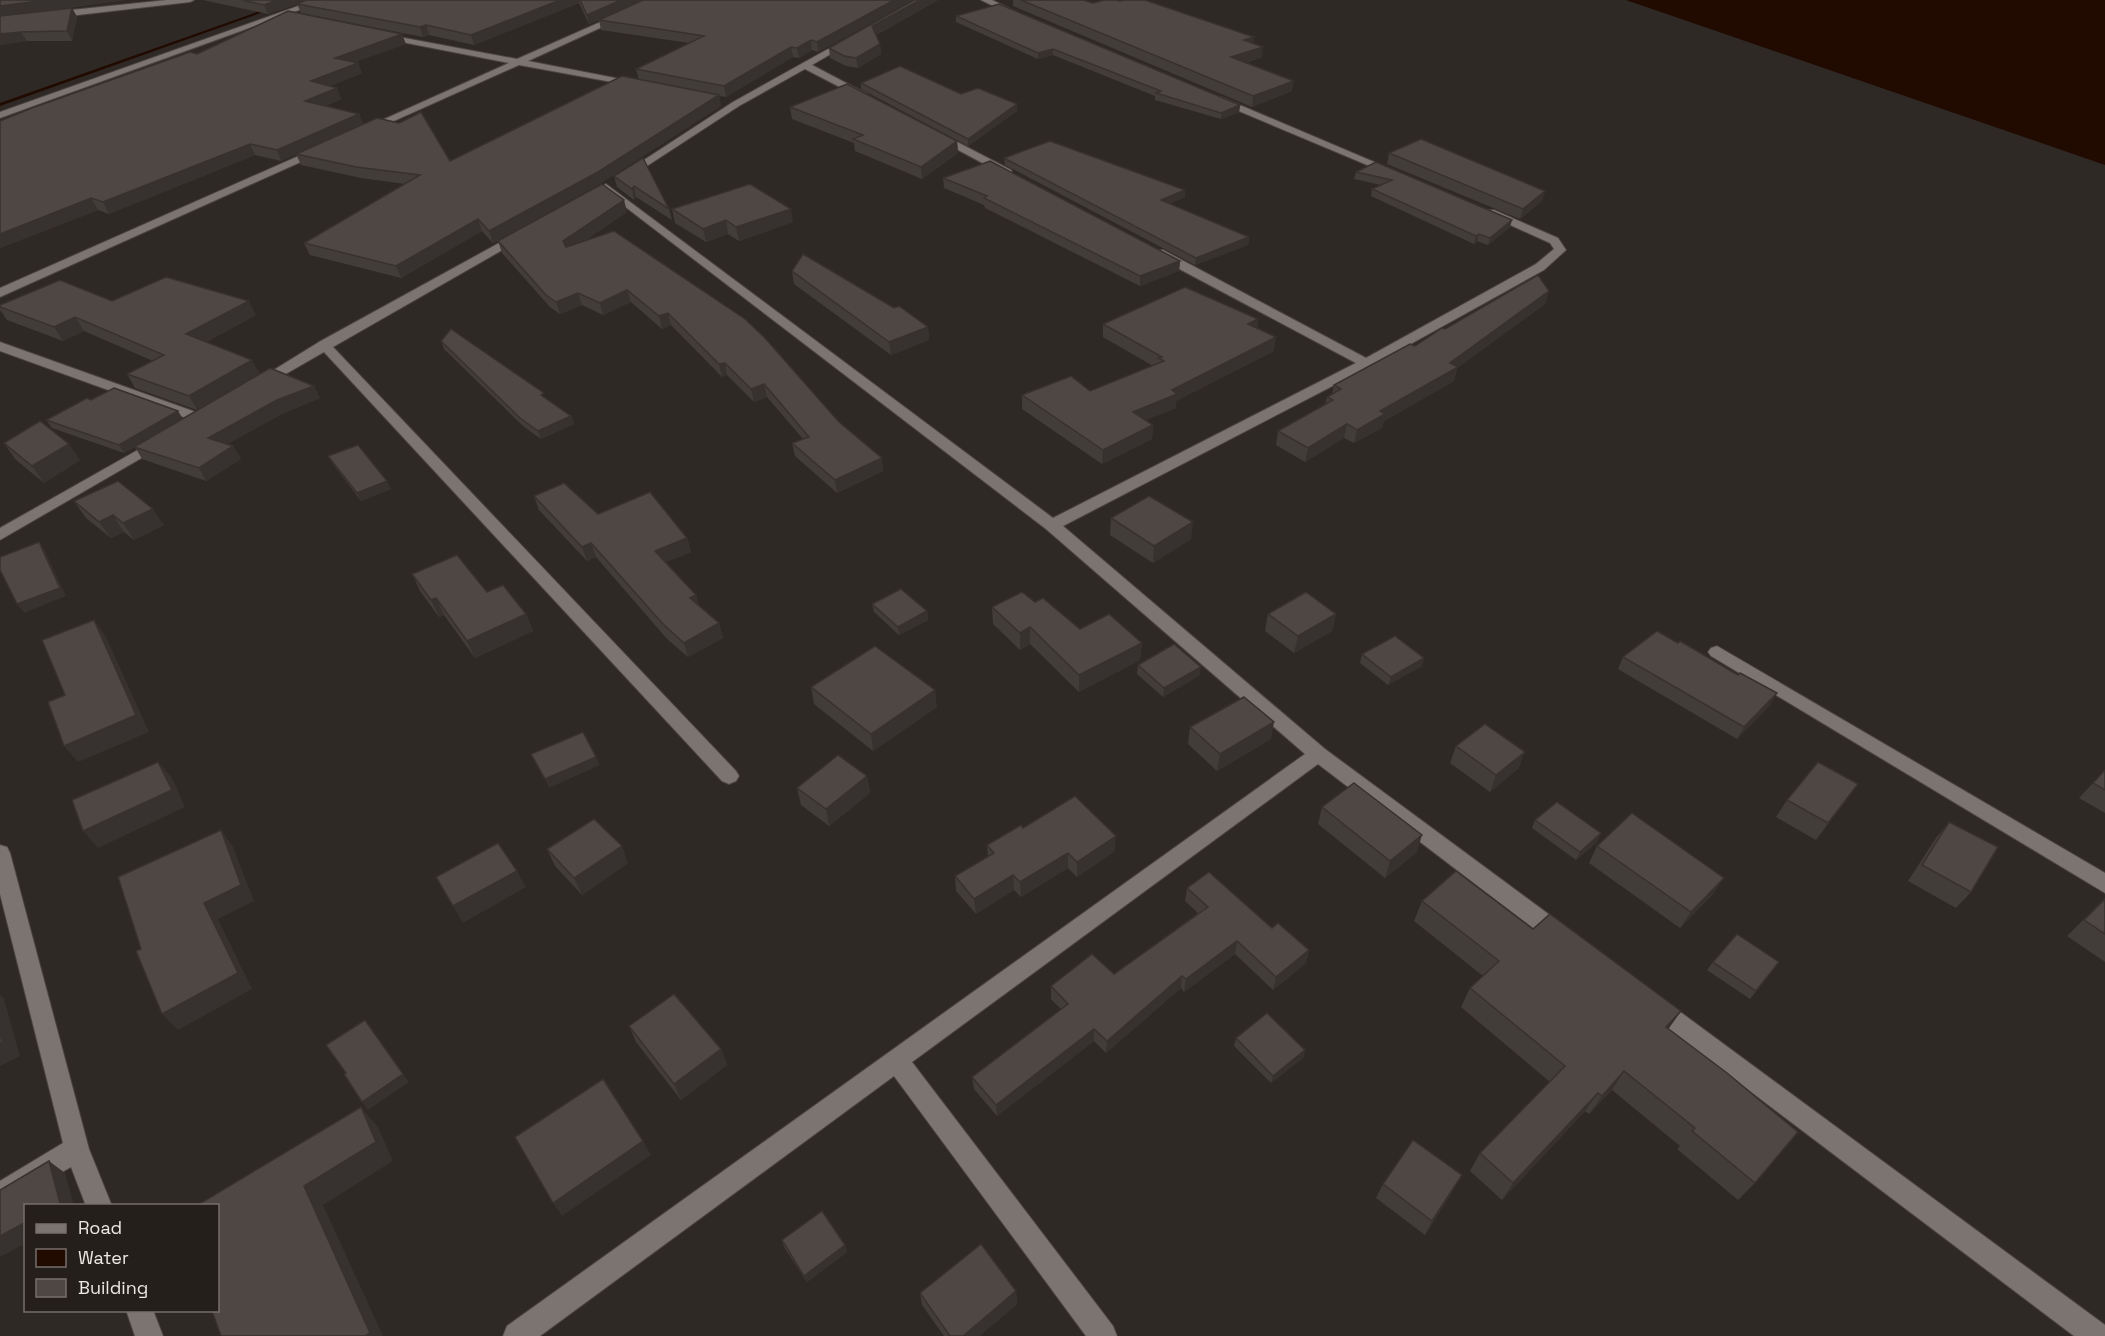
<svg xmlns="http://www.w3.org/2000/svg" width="2105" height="1336" font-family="'Space Grotesk',sans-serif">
  <rect width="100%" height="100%" fill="#2f2925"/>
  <!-- water -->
  <g fill="#210a00">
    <path d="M291,0H297L0,106V103Z"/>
    <path d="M1626,0H2105V165Z"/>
  </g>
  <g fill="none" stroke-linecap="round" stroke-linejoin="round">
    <defs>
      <g id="minor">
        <path d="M167,0H194L190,2L52,18L48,15L52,12Z"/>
        <path d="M315,0H327L0,118V112Z"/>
        <path d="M650,0H661L528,61L636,82L639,83V87L519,65L367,133L358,131L509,63L381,38L378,37V33L517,59Z"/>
        <path d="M981,0H992L1023,15L1016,17Z"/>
        <path d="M846,39L853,41L812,65L867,94V98H861L805,69L739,106L630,177H622L621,175L733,102Z"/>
        <path d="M1215,97H1221L1400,173L1395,176L1391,175L1215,101Z"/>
        <path d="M936,131L1011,170L1012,172L1007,175L1003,174L932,136L931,134Z"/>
        <path d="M319,147L323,148V152L0,297V288Z"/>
        <path d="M606,184L1053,518L1356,363L1155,256V250H1163L1366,358L1536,264L1554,249L1550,243L1486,214V210H1494L1558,238L1566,250L1544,270L1371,366L1063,526L1325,749L1570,930L1573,937L1570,944L1562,946L1554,944L1318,764L912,1062L1113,1326L1117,1336H1086L894,1076L540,1336H503L507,1326L1305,754L1046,529L602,189L600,187Z"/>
        <path d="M521,231L525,233V237L333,347L736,771L739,776L736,781L729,784L722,781L324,352L263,387L258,388L251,384L319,342Z"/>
        <path d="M0,342L204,415L206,418L199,422L194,421L0,351Z"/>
        <path d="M159,438L166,442L164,445L0,540V528Z"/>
        <path d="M1717,646L2105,873V893L1711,656L1708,652L1711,648Z"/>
        <path d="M0,845L7,847L10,853L89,1149L112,1206H86L71,1167L0,1208V1181L63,1143L0,894Z"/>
        <path d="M1656,997L1664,1000L2105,1325V1336H2074L1648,1014L1645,1007L1648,1000Z"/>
        <path d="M126,1310H153L163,1336H135Z"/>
      </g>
    </defs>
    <!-- minor casing -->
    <use href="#minor" stroke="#4a4542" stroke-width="2"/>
    <!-- minor -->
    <use href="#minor" fill="#7b7470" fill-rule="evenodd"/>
  </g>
  <!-- wall -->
  <g fill="#433d3a">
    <path d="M0,0H126L28,13L72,8L77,17L72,41H27L0,45Z"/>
    <path d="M203,0H912L818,52L812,50L799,58L793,57L726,97L719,96L721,106L601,183L493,243L482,231L401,278L310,255L304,243L405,184L361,178L301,165L296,154L281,161L255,155L109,214L98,210L0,248V121L197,54L406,44L354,62L358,63L362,73L330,86L337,88L341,99L325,106L359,114L363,124L450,161L639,80L636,69L689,43L601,30L599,20L589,24L579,3L474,45L429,35L423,37L301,13L297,4L268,14Z"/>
    <path d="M914,0H938L876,35L880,44L881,54L858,68L846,66L830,58L829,48Z"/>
    <path d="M1013,0H1083L1093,3L1253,43L1262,57L1246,63L1292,91L1252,107L1013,6Z"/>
    <path d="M956,16L1240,105L1239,112L1221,119L1155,100V96L1053,55L1038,59L956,22Z"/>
    <path d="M861,83L961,94L1017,111L968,146L861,89Z"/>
    <path d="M790,107L957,141L958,153L922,179L855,151L854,143L792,119Z"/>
    <path d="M1389,153L1545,191L1542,201L1520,219L1387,164Z"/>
    <path d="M643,158L669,209L672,220L636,197L634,200L617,187L614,176Z"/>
    <path d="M1004,158L1185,197L1169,204L1249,237L1248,245L1195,265L1005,165Z"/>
    <path d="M1376,162L1510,227L1488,245L1477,241L1474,244L1371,196L1372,189L1381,185L1354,179L1356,172Z"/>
    <path d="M943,178L1180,261L1179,271L1140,286L985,208L984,205L944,188Z"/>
    <path d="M672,209L793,222L739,241L728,234L706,242L675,223Z"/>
    <path d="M627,212L584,241L839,422L882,458L883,471L837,493L795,456L792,443L803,439L767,397L754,402L727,375L722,377L671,325L662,329L631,302L603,315L582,305L560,314L550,307L502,253L498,241Z"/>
    <path d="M792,271L894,308L928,327L929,340L891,355L794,284Z"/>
    <path d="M1549,291L1545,304L1457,368L1454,381L1384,421L1382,428L1354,443L1344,438L1305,462L1276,445L1278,431L1325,404L1327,397L1332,394L1334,385L1415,346L1445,329Z"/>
    <path d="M112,301L256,315L206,342L260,374L314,386L320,398L284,413L227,444L233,446L241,459L206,481L142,459L135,447L124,453L52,428L46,420L91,400L182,419L197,410L135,388L127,374L153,361L84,331L63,341L7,320L0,310V305Z"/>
    <path d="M1258,319L1257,328L1274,351L1176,401V408L1146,420L1153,425L1152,439L1102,464L1022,409V395L1090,391L1153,366L1103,337V324Z"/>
    <path d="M441,341L545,398L571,416L574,424L541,439L523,426L444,349Z"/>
    <path d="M4,443L80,460L44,483L15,459Z"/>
    <path d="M328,456L391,489L361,501L333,464Z"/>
    <path d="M534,496L598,514L687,538L691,552L666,562L696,595L699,606L719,623L723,638L688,657L667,639L596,557L587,561L539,510Z"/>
    <path d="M74,501L164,525L134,540L124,532L111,538L86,518Z"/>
    <path d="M1111,518L1191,539L1153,563L1110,535Z"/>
    <path d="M412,574L487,592L526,614L533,631L475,658L444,615L439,617L420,591Z"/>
    <path d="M1035,602L1080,629L1142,643L1140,660L1079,692L1030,644L1020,650L993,624L992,607Z"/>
    <path d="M872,604L927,611L928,620L899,635L874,612Z"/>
    <path d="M1268,614H1336L1332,631L1294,653L1265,631Z"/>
    <path d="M1678,643L1738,675L1770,705L1737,739L1618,669L1623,657Z"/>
    <path d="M1362,654L1424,658L1422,666L1388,685L1360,663Z"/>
    <path d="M1138,665L1200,675L1163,697L1137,674Z"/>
    <path d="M811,687L937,707L873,751L814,704Z"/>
    <path d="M1190,727L1271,739L1217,771L1188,744Z"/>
    <path d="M1456,746L1519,768L1490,792L1450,763Z"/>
    <path d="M2105,770V813L2079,798Z"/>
    <path d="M867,776L870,793L829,826L801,805L797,788Z"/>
    <path d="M1787,800L1846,801L1816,840L1776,817Z"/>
    <path d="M1322,807L1417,852L1385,878L1318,824Z"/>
    <path d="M1535,820L1597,842L1576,860L1532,828Z"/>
    <path d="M1949,822L1971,892L1956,908L1908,881L1936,838Z"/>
    <path d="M1023,828L1115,851L1077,877L1068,868L1021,897L1014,890L976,914L956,891L955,876L988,857L987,845Z"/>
    <path d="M1597,846L1713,894L1680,928L1589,863Z"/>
    <path d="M547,849L628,863L582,895L555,866Z"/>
    <path d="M1187,888L1272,928L1309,950L1306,963L1273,990L1235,954L1184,992L1181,988L1106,1053L1094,1041L997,1116L974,1089L972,1077L1061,1009L1051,999V986L1114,974L1198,913L1185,901Z"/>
    <path d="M2105,898V962L2067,936Z"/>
    <path d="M1422,901L1533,929L1681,1011L1668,1029L1755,1183L1738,1200L1677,1149L1680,1146L1612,1090L1589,1114L1585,1111L1502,1200L1470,1171L1480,1153L1550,1082L1461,1007L1470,988L1483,976L1414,921Z"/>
    <path d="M1713,962H1779L1750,999L1707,970Z"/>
    <path d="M629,1026L721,1049L727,1065L681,1100L636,1042Z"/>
    <path d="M1236,1038L1305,1050L1303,1058L1271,1083L1234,1046Z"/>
    <path d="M1383,1184L1454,1189L1425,1235L1376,1198Z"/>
    <path d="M782,1240L847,1252L807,1282L784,1247Z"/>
    <path d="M1016,1291L1017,1304L979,1336H944L922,1305L920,1293Z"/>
  </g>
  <!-- shaded-wall -->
  <g fill="#37322f">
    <path d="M47,0H126L0,16V6Z"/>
    <path d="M277,0H308L268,14L264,5Z"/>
    <path d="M560,0H579V3L474,45L471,35Z"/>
    <path d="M621,0H644L589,24L587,15Z"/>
    <path d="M894,0H912L818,52L817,42Z"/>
    <path d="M920,0H938L873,36L872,26Z"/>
    <path d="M72,8L77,17L72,41L67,31Z"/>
    <path d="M426,25L429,35L423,37L420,27Z"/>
    <path d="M21,32L27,41L0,45V34Z"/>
    <path d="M402,34L406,44L339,68L335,58Z"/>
    <path d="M1254,37L1253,47L1244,40Z"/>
    <path d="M811,40L812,50L799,58L797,48Z"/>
    <path d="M880,44L881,54L858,68L856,58Z"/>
    <path d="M791,47L793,57L726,97L724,86Z"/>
    <path d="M1263,47L1262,57L1230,68L1231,57Z"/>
    <path d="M1053,49V55L1038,59V53Z"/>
    <path d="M358,63L362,73L315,92L311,81Z"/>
    <path d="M1294,81L1292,91L1252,107L1253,96Z"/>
    <path d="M337,88L341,99L310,111L305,101Z"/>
    <path d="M719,95L721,106L601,183L493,243L489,231Z"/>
    <path d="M1017,104V111L968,146V139Z"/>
    <path d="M1240,105L1239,112L1221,119V113Z"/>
    <path d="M359,114L363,125L281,161L277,150Z"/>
    <path d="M957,141L958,153L922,179L921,167Z"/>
    <path d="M250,144L255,155L109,214L103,202Z"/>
    <path d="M634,186L636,197L634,200L632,189Z"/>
    <path d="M1185,190V197L1160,208L1161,200Z"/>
    <path d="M1545,191L1542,201L1520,219L1523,209Z"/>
    <path d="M91,198L98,210L0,248V234Z"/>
    <path d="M624,200L627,212L567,252L563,241Z"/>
    <path d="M791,209L793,222L739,241L736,227Z"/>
    <path d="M478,219L482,231L401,278L396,266Z"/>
    <path d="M726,220L728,234L706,242L703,229Z"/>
    <path d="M1512,220L1510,227L1488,245L1490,238Z"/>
    <path d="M1479,234L1477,241L1474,244L1476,236Z"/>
    <path d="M1249,237L1248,245L1195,265L1196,258Z"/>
    <path d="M1180,261L1179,271L1140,286V276Z"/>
    <path d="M627,290L631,302L603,315L600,303Z"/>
    <path d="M1549,291L1545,304L1457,368L1454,381L1384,421L1382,428L1354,443L1357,430L1380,411L1450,363Z"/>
    <path d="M578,293L582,305L560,314L556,302Z"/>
    <path d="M249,301L256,315L194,348L186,334Z"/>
    <path d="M668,313L671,325L662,329L659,316Z"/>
    <path d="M75,317L84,331L63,341L54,327Z"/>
    <path d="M1258,319L1257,332L1248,324Z"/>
    <path d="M928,327L929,340L891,355L889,342Z"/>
    <path d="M1276,337L1274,351L1176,401V408L1132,426L1133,412L1172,390Z"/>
    <path d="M252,360L260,374L198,411L189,396Z"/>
    <path d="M725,363L727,375L722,377L719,364Z"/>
    <path d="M764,384L767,397L754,402L751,389Z"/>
    <path d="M314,386L320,398L284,413L215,451L208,438L277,400Z"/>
    <path d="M178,411L183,419L124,453L119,445Z"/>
    <path d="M571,416L574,424L541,439L538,431Z"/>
    <path d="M1347,424L1344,438L1305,462L1308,448Z"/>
    <path d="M1153,425L1152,439L1102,464L1103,450Z"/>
    <path d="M69,444L80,460L44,483L32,466Z"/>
    <path d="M233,446L241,459L206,481L199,468Z"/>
    <path d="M882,458L883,471L837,493L835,480Z"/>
    <path d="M387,481L391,489L361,501L357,493Z"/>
    <path d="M153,509L164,525L134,540L123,523Z"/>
    <path d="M113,515L124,532L111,538L99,522Z"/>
    <path d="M1193,522L1191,539L1153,563L1154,546Z"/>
    <path d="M687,538L691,552L659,565L655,551Z"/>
    <path d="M39,542L45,551L66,596L24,613L17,604Z"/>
    <path d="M591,543L596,557L587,561L582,547Z"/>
    <path d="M696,595L700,610L690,598Z"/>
    <path d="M436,598L444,615L439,617L431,600Z"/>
    <path d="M927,611L928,620L899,635L898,627Z"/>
    <path d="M526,614L533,631L475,658L467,641Z"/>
    <path d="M1336,614L1332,631L1294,653L1298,636Z"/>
    <path d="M94,620L106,637L149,732L78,762L64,746Z"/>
    <path d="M719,623L723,638L688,657L684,643Z"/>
    <path d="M1030,627V644L1020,650V633Z"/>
    <path d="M1142,643L1140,660L1079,692V675Z"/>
    <path d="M1424,658L1422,666L1388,685L1391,677Z"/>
    <path d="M1201,667L1200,675L1163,697L1164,688Z"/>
    <path d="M935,690L937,707L873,751L871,734Z"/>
    <path d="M1777,693L1770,705L1737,739L1744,727Z"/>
    <path d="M1274,722L1271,739L1217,771L1220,754Z"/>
    <path d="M1525,752L1519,768L1490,792L1496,775Z"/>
    <path d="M596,757L600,765L549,788L545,779Z"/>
    <path d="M158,762L172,778L185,807L98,848L83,831Z"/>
    <path d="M867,776L870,793L829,826L826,809Z"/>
    <path d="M1858,784L1846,801L1816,840L1828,823Z"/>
    <path d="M221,830L233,847L254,901L218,919L252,989L178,1030L162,1014L204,903Z"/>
    <path d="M1601,833L1597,842L1576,860L1580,852Z"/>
    <path d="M1422,835L1417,852L1385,878L1390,861Z"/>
    <path d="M1116,836L1115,851L1077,877V862Z"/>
    <path d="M622,846L628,863L582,895L574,878Z"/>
    <path d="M1068,853V868L1021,897L1020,882Z"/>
    <path d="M517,871L526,887L463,923L453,906Z"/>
    <path d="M1013,875L1014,890L976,914L974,899Z"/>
    <path d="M1724,878L1713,894L1680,928L1691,912Z"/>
    <path d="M1237,941L1235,954L1184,992L1186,979Z"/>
    <path d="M1309,950L1306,963L1273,990L1276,977Z"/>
    <path d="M1182,976L1181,988L1106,1053L1107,1041Z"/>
    <path d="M0,995L4,999L20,1056L0,1066Z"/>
    <path d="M1681,1011L1667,1031L1666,1027Z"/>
    <path d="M365,1020L409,1082L368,1110L362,1102Z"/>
    <path d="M1094,1029V1041L997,1116L996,1105Z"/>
    <path d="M721,1049L727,1065L681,1100L674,1084Z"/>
    <path d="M1305,1050L1303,1058L1271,1083L1273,1076Z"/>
    <path d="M1624,1071L1612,1090L1589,1114L1602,1096Z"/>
    <path d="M1598,1093L1585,1111L1502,1200L1513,1183Z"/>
    <path d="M361,1107L378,1127L393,1161L323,1205L383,1336H365L304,1186Z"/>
    <path d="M643,1141L651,1155L562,1216L553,1203Z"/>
    <path d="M49,1161L65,1173L74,1206H55Z"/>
    <path d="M1462,1175L1454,1189L1425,1235L1432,1221Z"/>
    <path d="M26,1222V1243L0,1257V1236Z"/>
    <path d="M845,1245L847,1252L807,1282L804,1276Z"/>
    <path d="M1016,1291L1017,1304L979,1336H963Z"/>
  </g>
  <!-- building -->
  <g fill="#4e4743" stroke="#37322f" stroke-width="1.5">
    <path d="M0,0H47L0,6Z"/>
    <path d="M242,0H277L264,5Z"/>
    <path d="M306,0H560L471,35L426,25L420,27L297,4Z"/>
    <path d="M580,0H621L587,15Z"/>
    <path d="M643,0H894L817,42L811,40L797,48L791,47L724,86L636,69L704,36L599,20Z"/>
    <path d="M914,0H920L872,26L880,44L856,58L844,56L829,48Z"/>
    <path d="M1021,0H1083L1093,3L1104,0H1116L1120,1L1125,0H1145L1254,37L1244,40L1263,47L1231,57L1294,81L1253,96Z"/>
    <path d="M999,4L1240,105L1221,113L1156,93L1161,91L1053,49L1038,53L956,16Z"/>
    <path d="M72,8L67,31L21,32L0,34V16Z"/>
    <path d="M288,11L402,34L335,58L358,63L311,81L337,88L305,101L359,114L277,150L250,144L103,202L91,198L0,234V121L32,108L190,52L197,54Z"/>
    <path d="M900,66L961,94L978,88L1017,104L968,139L861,83Z"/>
    <path d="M622,76L719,95L598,172L489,231L478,219L396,266L304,243L420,175L356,167L296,154L377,118L399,123L421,112L450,161Z"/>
    <path d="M847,84L957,141L921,167L853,139L863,135L790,107Z"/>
    <path d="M1421,139L1545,191L1523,209L1389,153Z"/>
    <path d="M1050,141L1185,190L1161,200L1249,237L1196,258L1004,158Z"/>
    <path d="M643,158L669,209L634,186L632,189L614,176Z"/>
    <path d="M990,161L1180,261L1140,276L984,198L987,196L943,178Z"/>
    <path d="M1376,162L1512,220L1490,238L1479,234L1476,236L1372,189L1392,180L1356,172Z"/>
    <path d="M602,184L624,200L563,241L566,247L614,231L745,319L765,338L839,422L882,458L835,480L792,443L809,437L764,384L751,389L725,363L719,364L668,313L659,316L627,290L600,303L578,293L556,302L546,295L498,241Z"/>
    <path d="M750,184L791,209L736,227L726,220L703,229L672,209Z"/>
    <path d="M803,254L894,308L899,306L928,327L889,342L792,271Z"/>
    <path d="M1538,275L1549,291L1450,363L1458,367L1380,411L1385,414L1357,430L1347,424L1308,448L1278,431L1333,400L1327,397L1341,389L1334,385L1410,344L1415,346L1442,328L1445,329Z"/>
    <path d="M166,277L249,301L186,334L252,360L189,396L127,374L164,355L75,317L54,327L0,307V305L60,280L112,301Z"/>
    <path d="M1185,287L1258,319L1248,324L1276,337L1172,390L1177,394L1133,412L1153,425L1103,450L1022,395L1071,376L1090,391L1164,361L1158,358L1162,357L1103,324Z"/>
    <path d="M451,329L544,393L541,395L571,416L538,431L520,418L441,341Z"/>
    <path d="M270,368L314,386L277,400L208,438L233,446L199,468L134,447Z"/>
    <path d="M114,388L178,411L119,445L46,420L87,398L91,400Z"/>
    <path d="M40,421L69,444L32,466L4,443Z"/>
    <path d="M358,445L387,481L357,493L328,456Z"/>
    <path d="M118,481L153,509L123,523L113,515L99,522L74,501Z"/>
    <path d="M564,483L598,514L650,492L687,538L655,551L696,595L690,598L719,623L684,643L663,624L591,543L582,547L534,496Z"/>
    <path d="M1149,496L1193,522L1154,546L1111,518Z"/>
    <path d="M39,542L60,588L17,604L0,570V557Z"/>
    <path d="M457,555L487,592L503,585L526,614L467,641L436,598L431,600L412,574Z"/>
    <path d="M901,589L927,611L898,627L872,604Z"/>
    <path d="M1022,592L1035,602L1043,598L1080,629L1109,614L1142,643L1079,675L1030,627L1020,633L992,607Z"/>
    <path d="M1306,592L1336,614L1298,636L1268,614Z"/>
    <path d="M94,620L136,715L64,746L48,702L65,695L42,640Z"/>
    <path d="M1657,631L1678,643L1680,641L1738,675L1740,673L1777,693L1744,727L1623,657Z"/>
    <path d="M1395,636L1424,658L1391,677L1362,654Z"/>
    <path d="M1174,644L1201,667L1164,688L1138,665Z"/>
    <path d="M875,646L935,690L871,734L811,687Z"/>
    <path d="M1244,697L1274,722L1220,754L1190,727Z"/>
    <path d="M1485,724L1525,752L1496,775L1456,746Z"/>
    <path d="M583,732L596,757L545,779L531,754Z"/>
    <path d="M838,755L867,776L826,809L797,788Z"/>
    <path d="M158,762L172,790L83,831L72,800Z"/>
    <path d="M1818,762L1858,784L1828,823L1787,800Z"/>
    <path d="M2105,770V790L2093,783Z"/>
    <path d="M1354,783L1422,835L1390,861L1322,807Z"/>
    <path d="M1075,796L1116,836L1077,862L1068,853L1020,882L1013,875L974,899L955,876L994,853L987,845L1021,825L1023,828Z"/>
    <path d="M1557,802L1601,833L1580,852L1535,820Z"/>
    <path d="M1632,813L1724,878L1691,912L1597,846Z"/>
    <path d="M594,819L622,846L574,878L547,849Z"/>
    <path d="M1949,822L1998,847L1971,892L1922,865Z"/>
    <path d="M221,830L241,885L204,903L238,973L162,1014L136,951L141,949L118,877Z"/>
    <path d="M498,843L517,871L453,906L436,877Z"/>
    <path d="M1456,871L1533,929L1550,914L1681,1011L1666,1027L1727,1073L1798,1132L1755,1183L1692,1131L1695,1128L1624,1071L1602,1096L1598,1093L1513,1183L1480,1153L1565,1066L1470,988L1499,961L1422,901Z"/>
    <path d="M1209,872L1272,928L1278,923L1309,950L1276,977L1237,941L1186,979L1182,976L1107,1041L1094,1029L996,1105L972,1077L1068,1004L1051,986L1092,954L1114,974L1208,907L1187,888Z"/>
    <path d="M2105,899V934L2084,920Z"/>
    <path d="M1737,934L1779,962L1756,991L1713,962Z"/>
    <path d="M674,994L721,1049L674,1084L629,1026Z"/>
    <path d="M1267,1013L1305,1050L1273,1076L1236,1038Z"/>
    <path d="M365,1020L403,1074L362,1102L344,1074L346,1073L326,1045Z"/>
    <path d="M0,1032L3,1042L0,1043Z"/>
    <path d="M603,1079L643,1141L553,1203L515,1137Z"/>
    <path d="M361,1107L376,1142L304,1186L370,1333L365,1336H221L212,1311H218V1206H196Z"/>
    <path d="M1413,1140L1462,1175L1432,1221L1383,1184Z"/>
    <path d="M49,1161L60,1203L55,1206H26V1222L0,1236V1190Z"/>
    <path d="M822,1211L845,1245L804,1276L782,1240Z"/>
    <path d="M981,1244L1016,1291L963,1336H950L920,1293Z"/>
  </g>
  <!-- legend -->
  <rect x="24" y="1204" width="195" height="108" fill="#251f1b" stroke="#756f6c" stroke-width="1.5"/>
  <rect x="36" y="1224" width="30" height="9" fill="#7b7470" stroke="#756f6c" stroke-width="1.5"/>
  <text x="78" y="1234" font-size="18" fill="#ede8e6">Road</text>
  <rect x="36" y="1249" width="30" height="18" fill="#210a00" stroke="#756f6c" stroke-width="1.5"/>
  <text x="78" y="1264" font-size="18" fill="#ede8e6">Water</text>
  <rect x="36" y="1279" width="30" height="18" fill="#4e4743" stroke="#756f6c" stroke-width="1.5"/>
  <text x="78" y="1294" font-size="18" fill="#ede8e6">Building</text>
</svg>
